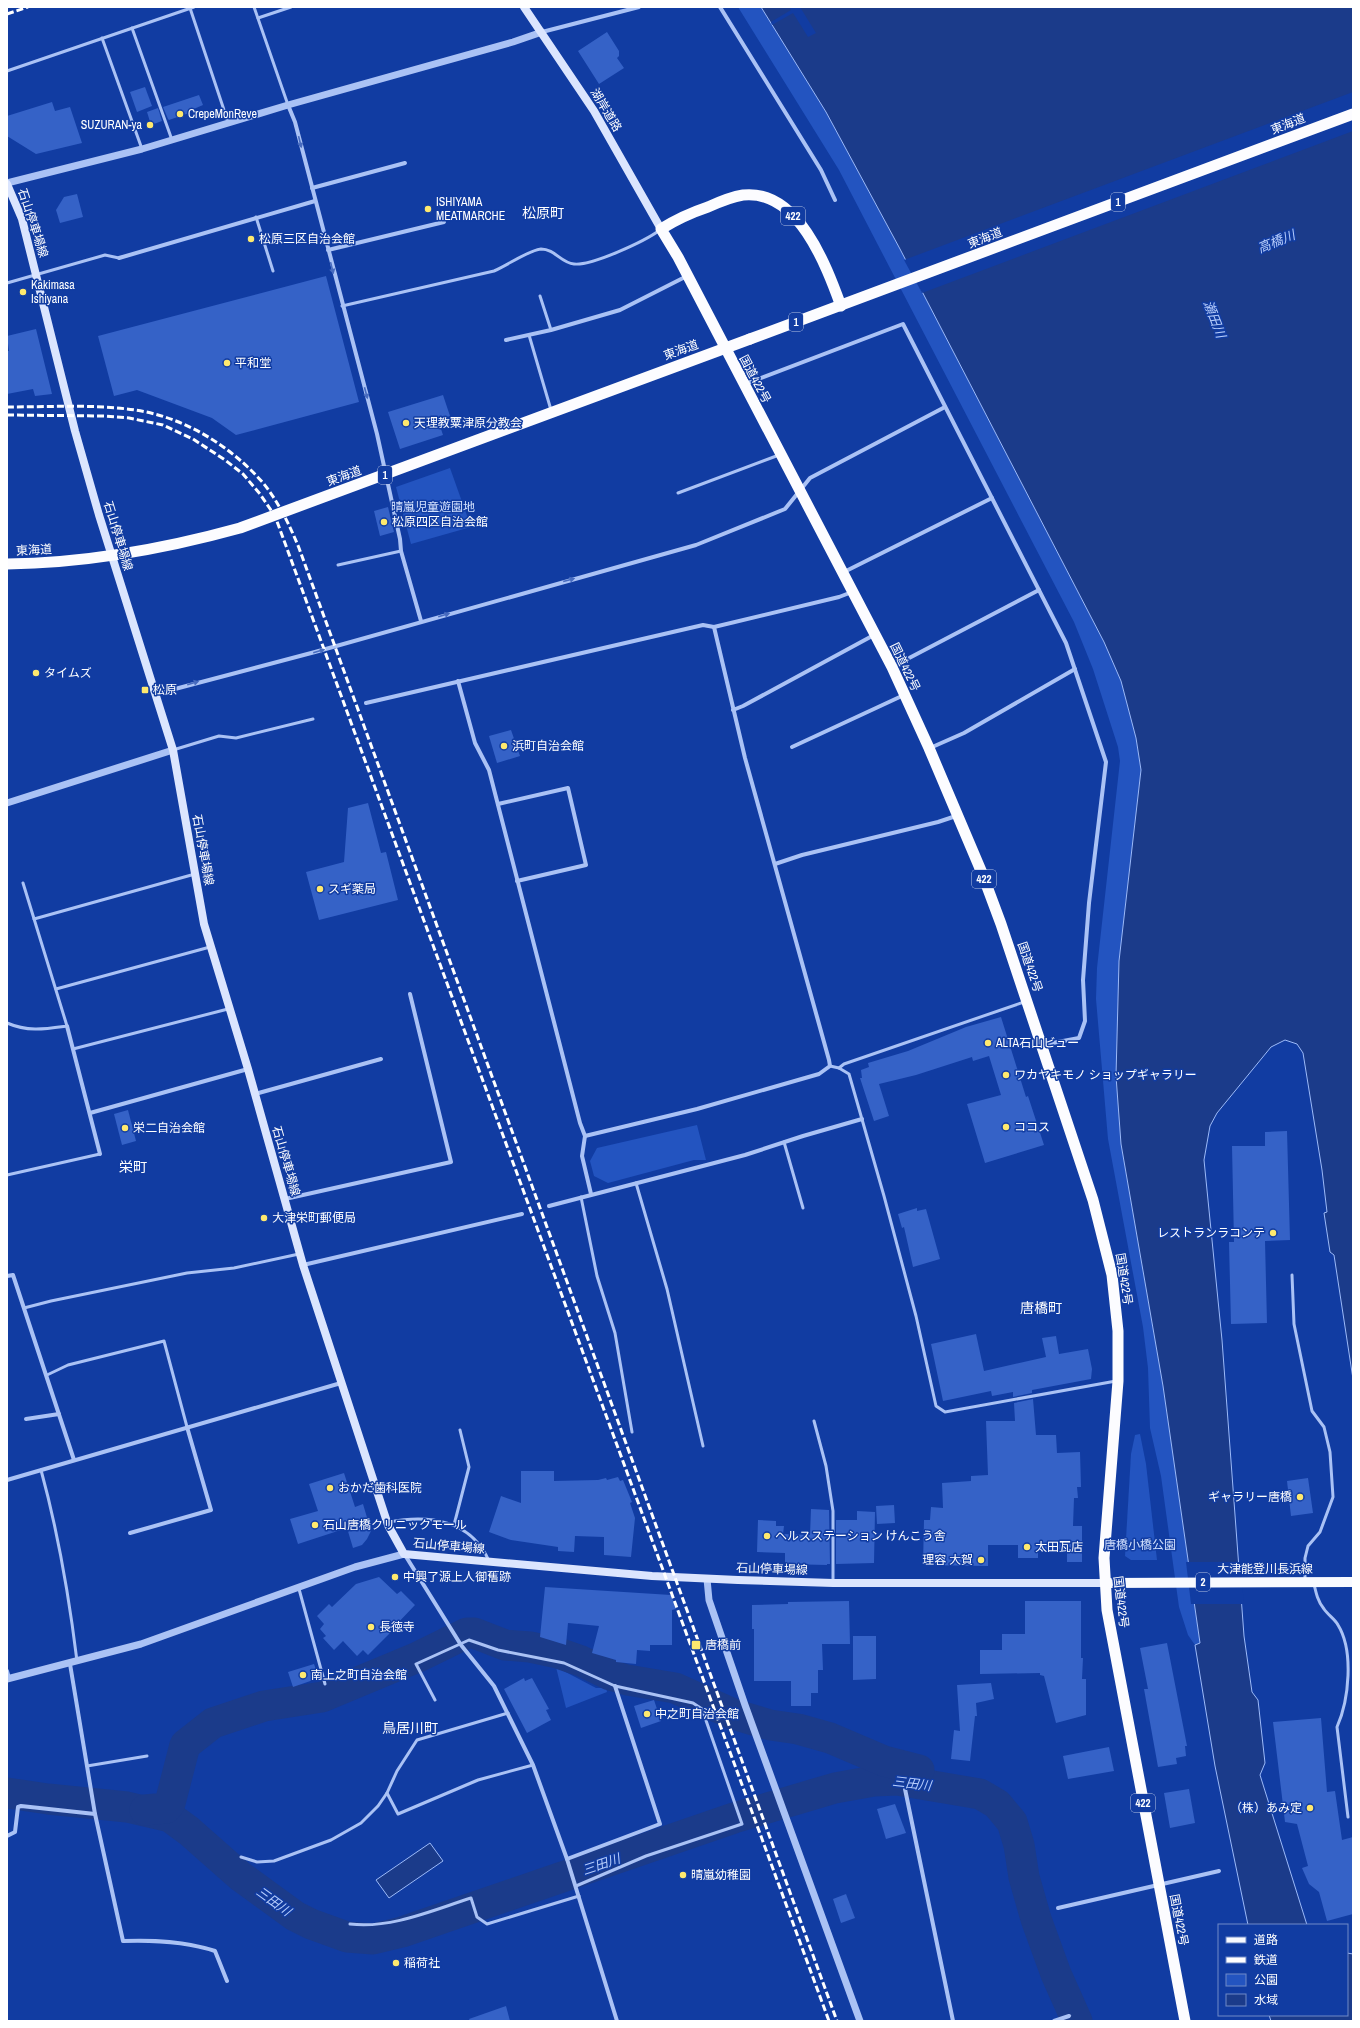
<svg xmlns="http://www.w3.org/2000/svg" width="1360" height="2028" font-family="'Archivo Narrow','Noto Sans JP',sans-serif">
  <rect width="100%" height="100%" fill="#113ca2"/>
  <!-- green -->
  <g fill="#2354c0">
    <path d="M738,7H761L826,112L900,249L1104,642L1121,681L1136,738L1141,770L1119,961L1116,1076L1121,1144L1163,1386L1200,1643L1195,1645L1188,1635L1179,1607L1161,1476L1150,1428L1148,1368L1143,1327L1108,1139L1096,999L1097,968L1120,761L1118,747L1093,669L1074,622L839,170Z"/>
    <path d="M450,468L471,527L411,544L396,487Z"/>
    <path d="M697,1125L706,1160H694L608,1183L594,1176L590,1161L597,1148Z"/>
    <path d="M1140,1434L1146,1464L1157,1560H1131L1125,1556L1131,1454L1135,1435Z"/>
    <path d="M556,1667L596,1688H606L607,1692L566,1708Z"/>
  </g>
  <!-- water -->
  <g fill="#1b3b8a" stroke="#9cbaf9">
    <path d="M761,7H1353V1379L1334,1255L1330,1252L1324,1213L1327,1212L1322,1170L1303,1053L1297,1044L1285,1040L1271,1047L1217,1113L1210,1126L1204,1160L1222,1340L1244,1636L1252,1692L1258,1700L1265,1763L1260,1775L1307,1925H1248L1215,1766L1195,1645L1200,1643L1163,1386L1121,1144L1116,1076L1119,961L1141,770L1136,738L1121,681L1104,642L900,249L826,112Z"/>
    <path d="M430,1843L443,1861L389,1898L376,1880Z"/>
    <path d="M1347,1953L1353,1954V2021H1271L1269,2015H1347Z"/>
  </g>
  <!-- pier -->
  <g fill="#113ca2">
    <path d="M789,7H800L816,33L808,37L793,13L772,25L771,22L791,10Z"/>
    <path d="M1353,92V131L922,293L904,260Z"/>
    <path d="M1186,1562H1240L1244,1604H1191Z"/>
  </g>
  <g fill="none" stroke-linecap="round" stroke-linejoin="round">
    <!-- river -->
    <g stroke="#1b3b8a" stroke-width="31">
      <path d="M7,1793L48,1799L127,1807L170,1817L189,1831L240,1876L295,1916L311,1924L347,1937L373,1939L402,1932L734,1818L835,1788L874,1781L897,1780L980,1794L997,1804L1012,1822L1019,1845L1024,1877L1036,1919L1056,1974L1077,2021"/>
      <path d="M145,1810L166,1808L170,1803L185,1745L213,1723L264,1706L322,1697L418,1657L467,1633H474L505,1645L530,1647L558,1653L581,1661L610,1675L627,1680L675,1688L733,1714L770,1725L798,1729L830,1738L884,1761L919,1770"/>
    </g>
  </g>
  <!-- building -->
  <g fill="#3562c7">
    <path d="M607,32L619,51V56L617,58L624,68L599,84L578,51Z"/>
    <path d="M145,87L152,106L137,112L130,92Z"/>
    <path d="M199,95L203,105L189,111V113L169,120L168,119L163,107Z"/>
    <path d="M52,102L55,111L70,107L82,143L36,154L7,136V116Z"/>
    <path d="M158,108L162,121L151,125L147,112Z"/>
    <path d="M77,194L83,217L60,223L56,210L64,197Z"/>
    <path d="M326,276L359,402L236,435L212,418L137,390L114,396L98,336Z"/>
    <path d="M36,329L52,394L35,396L33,389L7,394V351H9L7,336Z"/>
    <path d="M443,395L450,416L438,420L443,435L400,449L388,412Z"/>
    <path d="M388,507L394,532L380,536L374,511Z"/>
    <path d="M511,730L520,756L497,763L489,736Z"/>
    <path d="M368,803L381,853L386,852L398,900L319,920L306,872L344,862L348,808Z"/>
    <path d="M1001,1017L1026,1097L1028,1096L1044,1145L985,1163L967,1104L1001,1095L989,1056L973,1061L972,1057L916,1075L879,1084L889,1116L874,1121L860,1078H862L861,1070L869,1067L868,1063L908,1051L966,1027Z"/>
    <path d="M128,1110L136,1141L122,1145L114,1114Z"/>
    <path d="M1287,1131L1290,1240L1265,1241L1267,1323L1231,1324L1229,1242H1234L1232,1146H1265V1132Z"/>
    <path d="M917,1208V1211L926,1209L940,1259L913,1267L904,1227L902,1228L898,1214Z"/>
    <path d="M976,1334L984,1371L1046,1357L1042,1338L1056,1336L1059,1354L1088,1349L1092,1369L1091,1379L1032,1390V1393L1013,1397V1392L992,1396L991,1391L943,1401L931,1344Z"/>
    <path d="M1033,1399L1036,1435H1056L1057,1453L1080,1452L1081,1487H1077L1078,1498H1074L1073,1526H1082V1562H1067V1550H1038V1558H1018V1545H988V1566L923,1565L924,1520H930L931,1507L943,1508L942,1483L971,1481V1476L988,1475L986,1421H1015L1014,1403Z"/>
    <path d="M521,1471H554V1481L598,1480L606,1478L607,1480L618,1477L620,1481L623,1480L632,1502L630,1503L635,1518L631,1557L604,1555V1537L575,1536L574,1552L558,1551V1547L511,1540L489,1532L501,1496L521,1503Z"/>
    <path d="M344,1473L355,1507L363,1504L371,1531L367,1539L362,1545L353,1548L347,1528L298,1544L290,1519L318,1511L309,1484Z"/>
    <path d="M1308,1478L1313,1513L1291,1516L1287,1481Z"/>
    <path d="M894,1505L895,1523L877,1524L876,1506Z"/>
    <path d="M811,1509L829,1510L830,1564H827V1565L785,1564V1553L757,1552L758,1520L776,1521V1526H784L783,1534L810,1535Z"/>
    <path d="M857,1511L875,1512L874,1563L836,1564V1520H857Z"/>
    <path d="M379,1577L397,1594L401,1591L415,1605L394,1627L395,1628L368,1655L363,1650L357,1656L343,1641L334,1650L323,1638L326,1636L320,1629L324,1624L317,1616L329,1604L332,1607L356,1584Z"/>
    <path d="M545,1587L671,1595L676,1609L672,1610V1645H650V1651L637,1650L636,1664L616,1662V1660L592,1653L599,1626L568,1623L566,1645L540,1637Z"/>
    <path d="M849,1601L850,1644H822L823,1670H818V1693H811V1706H791V1681H754V1629H752V1605L788,1604V1602Z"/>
    <path d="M1025,1601H1081V1658H1083L1082,1679H1086V1715L1056,1723L1044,1676L1040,1675V1673L980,1674V1650H1002V1634H1025Z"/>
    <path d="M853,1636H876V1679L853,1680Z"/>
    <path d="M1167,1643L1187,1746H1185L1186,1756L1176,1758L1177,1764L1158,1767L1144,1689H1148L1140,1648Z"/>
    <path d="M314,1664L319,1678L293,1687L288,1672Z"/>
    <path d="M524,1678L525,1681L532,1678L549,1709L546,1710L551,1720L527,1733L504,1689Z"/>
    <path d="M991,1683L994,1699L976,1703L977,1716H975L970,1761L951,1759L954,1730L960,1731L957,1685Z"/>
    <path d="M654,1700L661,1721L641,1728L634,1706Z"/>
    <path d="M1321,1718L1327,1792L1335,1791L1342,1840L1353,1837V1914L1327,1921L1319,1892L1309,1884L1302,1868L1308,1866L1297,1824L1285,1822L1273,1722Z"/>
    <path d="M1109,1747L1114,1771L1068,1779L1063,1756Z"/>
    <path d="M1189,1789L1195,1823L1170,1828L1164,1793Z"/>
    <path d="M895,1804L906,1833L886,1839L877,1809Z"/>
    <path d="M846,1894L855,1918L841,1923L833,1899Z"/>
    <path d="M506,2006L510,2021H470L469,2019Z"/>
  </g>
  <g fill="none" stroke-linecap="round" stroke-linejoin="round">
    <!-- service -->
    <g stroke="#aac2f5" stroke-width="3">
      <path d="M254,7L288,105"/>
      <path d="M190,8L228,122"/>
      <path d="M258,18L291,7"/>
      <path d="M132,28L172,140"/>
      <path d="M102,38L142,149"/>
      <path d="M7,71L194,7"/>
      <path d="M256,217L273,271"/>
      <path d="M7,283L105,255L119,258"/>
      <path d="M540,296L551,330"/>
      <path d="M342,306L494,271C508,265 529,250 541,249C555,249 561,263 574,264C592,266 645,241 660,230"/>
      <path d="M529,335L551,410"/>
      <path d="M678,493L779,455"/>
      <path d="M338,565L401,551"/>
      <path d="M173,750L219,736L236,738L313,719"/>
      <path d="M34,919L195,874"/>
      <path d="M56,989L210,947"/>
      <path d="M7,1023C28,1032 45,1029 67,1026L23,883"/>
      <path d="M73,1049L228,1009"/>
      <path d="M830,1066L839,1068L849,1074L884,1196L916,1316L936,1406L945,1412L1116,1381"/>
      <path d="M839,1068L844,1064L1024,1002"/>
      <path d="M784,1142L803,1208"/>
      <path d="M7,1175L100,1154"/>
      <path d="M636,1183L667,1289L703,1446"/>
      <path d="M581,1197L597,1276L615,1333L632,1432"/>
      <path d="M1292,1275L1294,1324L1312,1411L1324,1427L1330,1452L1333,1497L1320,1532L1308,1546L1305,1558V1581"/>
      <path d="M24,1308L51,1301L187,1273L234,1268L299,1254"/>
      <path d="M47,1375L68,1365L164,1341L187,1427"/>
      <path d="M814,1421L826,1466L833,1511V1581"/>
      <path d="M41,1470C58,1532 69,1596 77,1661"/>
      <path d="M389,1522C429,1514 471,1520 489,1561"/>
      <path d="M454,1525L469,1467L460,1430"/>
      <path d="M1314,1584C1316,1593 1318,1602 1324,1609C1328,1615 1335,1619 1338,1625C1354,1651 1349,1700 1337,1727L1348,1817"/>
      <path d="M299,1589L325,1684"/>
      <path d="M435,1700L416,1664L469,1640L498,1650L564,1663L615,1686L693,1703L702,1709L742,1824L646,1856L576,1886"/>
      <path d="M87,1766L147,1756"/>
      <path d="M387,1793L398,1814L478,1780L533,1765"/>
      <path d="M241,1857L257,1862L274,1861L331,1840L361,1823L378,1806L387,1793L397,1771L417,1740L508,1713"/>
      <path d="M350,1924C391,1929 433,1910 471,1898L477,1917L487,1924L579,1896"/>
    </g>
    <!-- minor -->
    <g stroke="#aac2f5" stroke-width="4">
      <path d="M720,7L821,170L835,200"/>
      <path d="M542,32L639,7"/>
      <path d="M288,105L295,122L377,434L400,539L401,551L421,621"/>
      <path d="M312,188L405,163"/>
      <path d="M328,250L444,222"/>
      <path d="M119,258L315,201"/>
      <path d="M506,340L551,330L620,310L687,276"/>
      <path d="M745,384L903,324L1066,643L1106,762L1089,903L1083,980L1085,1021L1079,1038L1042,1045"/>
      <path d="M844,572L992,498"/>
      <path d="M892,667L1039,590"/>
      <path d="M458,681L475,743L489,770L580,1123L585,1136L697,1109L819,1074L830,1066L829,1060L745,758L714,627"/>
      <path d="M156,694L315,652L696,545L785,509L810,478L945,407"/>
      <path d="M366,703L703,625L714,627L839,597L852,592"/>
      <path d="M733,710L743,706L874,635"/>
      <path d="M792,747L904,695"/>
      <path d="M930,748L964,733L1075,669"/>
      <path d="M498,804L568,788L586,865L517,881"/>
      <path d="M775,864L802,855L938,822L956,816"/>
      <path d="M67,1026L100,1154"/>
      <path d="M255,1094L381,1059"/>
      <path d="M90,1113L248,1069"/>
      <path d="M585,1136L582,1156L591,1194"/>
      <path d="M285,1199L451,1162L410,994"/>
      <path d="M549,1206L745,1155L803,1136L862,1119"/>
      <path d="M303,1265L522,1214"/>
      <path d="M7,1276L13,1275L74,1460"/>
      <path d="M26,1419L59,1414"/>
      <path d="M7,1480L341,1383"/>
      <path d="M130,1533L211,1510L187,1427"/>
      <path d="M405,1555L461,1645L494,1686L533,1765L567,1859L617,2021"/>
      <path d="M70,1664L95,1814L123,1941C154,1940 185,1941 215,1951L227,1981"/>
      <path d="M7,1671L9,1678"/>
      <path d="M905,1789L953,2021"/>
      <path d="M7,1836L15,1832L18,1807L21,1806L95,1814"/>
      <path d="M567,1859L660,1824L615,1686"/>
      <path d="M1058,1908L1219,1871"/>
      <path d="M1054,2021L1069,2016"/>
    </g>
    <!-- tertiary -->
    <g stroke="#aac2f5" stroke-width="7">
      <path d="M7,183L142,149L288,105L513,42L542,32"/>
      <path d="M7,803L173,750"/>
      <path d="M707,1579L709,1600L745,1705L860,2021"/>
      <path d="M7,1679L141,1644L355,1567L404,1554"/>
    </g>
    <!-- secondary -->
    <g stroke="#dbe5fe" stroke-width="8">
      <path d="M524,7L594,111L661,229"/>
      <path d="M7,184L22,219L75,431L99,515L173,750L204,924L248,1069L303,1265L388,1525L404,1554L652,1576L738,1580L833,1583H1105"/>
    </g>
    <!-- primary -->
    <path stroke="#f8faff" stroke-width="10" d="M1105,1583L1353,1582"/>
    <!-- trunk -->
    <g stroke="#fcfcff" stroke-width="11">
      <path d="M841,306C826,265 798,189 743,195C730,197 719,202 708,207C690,213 677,219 661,229L678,257L892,667L929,748L982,873L1001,924L1093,1200L1112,1275L1118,1331V1381L1104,1558L1107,1610L1185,2021"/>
      <path d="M750,339L1353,114"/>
    </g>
    <!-- rail -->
    <g stroke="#fff" stroke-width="3" stroke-dasharray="7 3" stroke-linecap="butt">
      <path d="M7,14L28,7"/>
      <path d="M7,407C49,407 93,404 135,410C184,417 231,446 264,484C279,503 290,526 299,548L837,2021"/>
      <path d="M7,415L105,416L129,418L163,425L193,439L225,460L243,474L260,494L275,516L829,2021"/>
    </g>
    <!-- trunk-bridge -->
    <path stroke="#fcfcff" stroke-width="11" d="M7,564C87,563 164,549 240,528L750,339"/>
  </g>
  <!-- one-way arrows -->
  <defs><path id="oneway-solid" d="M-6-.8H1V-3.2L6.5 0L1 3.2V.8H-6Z"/></defs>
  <g fill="#476bbf">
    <use href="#oneway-solid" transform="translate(300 142) rotate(76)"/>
    <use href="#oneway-solid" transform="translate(332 268) rotate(76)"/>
    <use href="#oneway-solid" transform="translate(366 393) rotate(75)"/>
    <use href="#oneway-solid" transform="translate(569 580) rotate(-15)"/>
    <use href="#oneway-solid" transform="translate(444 615) rotate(-16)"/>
    <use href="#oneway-solid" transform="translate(319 651) rotate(-16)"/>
    <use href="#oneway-solid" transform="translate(193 683) rotate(-16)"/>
  </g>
  <!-- markers -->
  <g fill="#ffe96e" stroke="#113ca2" stroke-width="1.5">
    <circle cx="180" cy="114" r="4"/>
    <circle cx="150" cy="125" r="4"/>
    <circle cx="428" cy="209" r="4"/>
    <circle cx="251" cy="239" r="4"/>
    <circle cx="23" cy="292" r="4"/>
    <circle cx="227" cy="363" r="4"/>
    <circle cx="406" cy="423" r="4"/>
    <circle cx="384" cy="522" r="4"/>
    <circle cx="36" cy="673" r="4"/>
    <rect x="141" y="686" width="8" height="8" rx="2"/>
    <circle cx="504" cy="746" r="4"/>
    <circle cx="320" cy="889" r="4"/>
    <circle cx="988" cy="1043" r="4"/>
    <circle cx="1006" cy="1075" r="4"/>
    <circle cx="1006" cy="1127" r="4"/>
    <circle cx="125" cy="1128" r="4"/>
    <circle cx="264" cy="1218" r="4"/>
    <circle cx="1273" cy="1233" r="4"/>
    <circle cx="330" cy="1488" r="4"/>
    <circle cx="1300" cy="1497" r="4"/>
    <circle cx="315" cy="1525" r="4"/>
    <circle cx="767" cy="1536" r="4"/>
    <circle cx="1027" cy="1547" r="4"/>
    <circle cx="981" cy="1560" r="4"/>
    <circle cx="395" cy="1577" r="4"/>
    <circle cx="371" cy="1627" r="4"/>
    <rect x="691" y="1640" width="10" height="10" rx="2"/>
    <circle cx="303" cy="1675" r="4"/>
    <circle cx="647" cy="1714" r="4"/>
    <circle cx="1310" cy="1808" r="4"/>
    <circle cx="683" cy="1875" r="4"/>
    <circle cx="396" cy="1963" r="4"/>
  </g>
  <g text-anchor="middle" stroke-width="3" stroke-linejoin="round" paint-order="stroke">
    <!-- shield labels -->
    <g fill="#113ca2" stroke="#b8c4e3" stroke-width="1">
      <rect x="1111" y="193" width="14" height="18" rx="3"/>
      <rect x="781" y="207" width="24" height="18" rx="3"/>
      <rect x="789" y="313" width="14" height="18" rx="3"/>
      <rect x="378" y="466" width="14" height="18" rx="3"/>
      <rect x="972" y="870" width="24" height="18" rx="3"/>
      <rect x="1196" y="1573" width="14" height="18" rx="3"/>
      <rect x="1131" y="1794" width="24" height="18" rx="3"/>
    </g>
    <g font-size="11" font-weight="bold" fill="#fff">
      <text x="1118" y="206">1</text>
      <text x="793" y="220">422</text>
      <text x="796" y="326">1</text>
      <text x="385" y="479">1</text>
      <text x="984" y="883">422</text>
      <text x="1203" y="1586">2</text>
      <text x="1143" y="1807">422</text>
    </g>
    <!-- street labels -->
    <g font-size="12" fill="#fff" stroke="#113ca2">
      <text transform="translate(606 110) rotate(59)" y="4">湖岸道路</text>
      <text transform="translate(1288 124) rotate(-21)" y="4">東海道</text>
      <text transform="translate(33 223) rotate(72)" y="4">石山停車場線</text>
      <text transform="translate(985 238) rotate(-21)" y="4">東海道</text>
      <text transform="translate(681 350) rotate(-20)" y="4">東海道</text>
      <text transform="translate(755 379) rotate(62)" y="4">国道422号</text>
      <text transform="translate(344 476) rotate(-20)" y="4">東海道</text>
      <text transform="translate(118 536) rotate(73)" y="4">石山停車場線</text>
      <text transform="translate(34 550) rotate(-3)" y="4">東海道</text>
      <text transform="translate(905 667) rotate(64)" y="4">国道422号</text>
      <text transform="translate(203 850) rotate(80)" y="4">石山停車場線</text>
      <text transform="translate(1030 967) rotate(71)" y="4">国道422号</text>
      <text transform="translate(286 1161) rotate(74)" y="4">石山停車場線</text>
      <text transform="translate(1124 1279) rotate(81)" y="4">国道422号</text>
      <text transform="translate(449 1546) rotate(5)" y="4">石山停車場線</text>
      <text transform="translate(772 1569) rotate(2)" y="4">石山停車場線</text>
      <text x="1265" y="1573">大津能登川長浜線</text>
      <text transform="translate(1121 1602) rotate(83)" y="4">国道422号</text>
      <text transform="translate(1179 1920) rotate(79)" y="4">国道422号</text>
    </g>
    <!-- poi labels -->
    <g font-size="12" fill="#fff" stroke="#113ca2" text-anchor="start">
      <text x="188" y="118">CrepeMonReve</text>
      <text x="142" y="129" text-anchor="end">SUZURAN-ya</text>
      <text x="436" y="206">ISHIYAMA<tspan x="436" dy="14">MEATMARCHE</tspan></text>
      <text x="259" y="243">松原三区自治会館</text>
      <text x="31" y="289">Kakimasa<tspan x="31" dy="14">Ishiyana</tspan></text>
      <text x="235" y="367">平和堂</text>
      <text x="414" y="427">天理教粟津原分教会</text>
      <text x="392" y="526">松原四区自治会館</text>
      <text x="44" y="677">タイムズ</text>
      <text x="153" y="694">松原</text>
      <text x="512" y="750">浜町自治会館</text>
      <text x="328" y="893">スギ薬局</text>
      <text x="996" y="1047">ALTA石山ビュー</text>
      <text x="1014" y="1079">ワカヤキモノ ショップギャラリー</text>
      <text x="1014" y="1131">ココス</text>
      <text x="133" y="1132">栄二自治会館</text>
      <text x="272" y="1222">大津栄町郵便局</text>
      <text x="1265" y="1237" text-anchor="end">レストランラコンテ</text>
      <text x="338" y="1492">おかだ歯科医院</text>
      <text x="1292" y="1501" text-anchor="end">ギャラリー唐橋</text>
      <text x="323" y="1529">石山唐橋クリニックモール</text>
      <text x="775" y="1540">ヘルスステーション けんこう舎</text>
      <text x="1035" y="1551">太田瓦店</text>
      <text x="973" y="1564" text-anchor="end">理容 大賀</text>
      <text x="403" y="1581">中興了源上人御𦾔跡</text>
      <text x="379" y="1631">長徳寺</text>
      <text x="705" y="1649">唐橋前</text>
      <text x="311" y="1679">南上之町自治会館</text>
      <text x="655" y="1718">中之町自治会館</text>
      <text x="1302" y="1812" text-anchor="end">（株）あみ定</text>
      <text x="691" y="1879">晴嵐幼稚園</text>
      <text x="404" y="1967">稲荷社</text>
    </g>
    <!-- park labels -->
    <g font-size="12" fill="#d3e1fe" stroke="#113ca2">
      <text x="433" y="511">晴嵐児童遊園地</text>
      <text x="1140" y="1549">唐橋小橋公園</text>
    </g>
    <!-- water labels -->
    <g font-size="13" font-style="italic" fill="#b7cdfb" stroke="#113ca2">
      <text transform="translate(1276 241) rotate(-22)" y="5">高橋川</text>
      <text transform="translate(1215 319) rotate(69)" y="5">瀬田川</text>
      <text transform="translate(912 1783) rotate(7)" y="5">三田川</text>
      <text transform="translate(601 1864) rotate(-19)" y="5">三田川</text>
      <text transform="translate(274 1901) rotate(36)" y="5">三田川</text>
    </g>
    <!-- quarter labels -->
    <g font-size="14" fill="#fff" stroke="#113ca2">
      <text x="543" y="218">松原町</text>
      <text x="133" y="1172">栄町</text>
      <text x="1041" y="1313">唐橋町</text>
      <text x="410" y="1733">鳥居川町</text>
    </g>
  </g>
  <!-- border -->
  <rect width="1360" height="2028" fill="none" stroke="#ffffff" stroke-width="16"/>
  <!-- legend -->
  <rect x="1218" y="1924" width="130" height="92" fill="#113ca2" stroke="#708ac7"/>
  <rect x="1226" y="1937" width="20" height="6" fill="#f8faff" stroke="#708ac7"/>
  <text x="1254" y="1944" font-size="12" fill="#ffffff">道路</text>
  <rect x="1226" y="1957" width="20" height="6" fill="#ffffff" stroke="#708ac7"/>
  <text x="1254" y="1964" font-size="12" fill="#ffffff">鉄道</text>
  <rect x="1226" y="1974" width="20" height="12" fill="#2354c0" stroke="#708ac7"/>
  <text x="1254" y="1984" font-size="12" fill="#ffffff">公園</text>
  <rect x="1226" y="1994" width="20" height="12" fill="#1b3b8a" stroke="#708ac7"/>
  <text x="1254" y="2004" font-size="12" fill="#ffffff">水域</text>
</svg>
